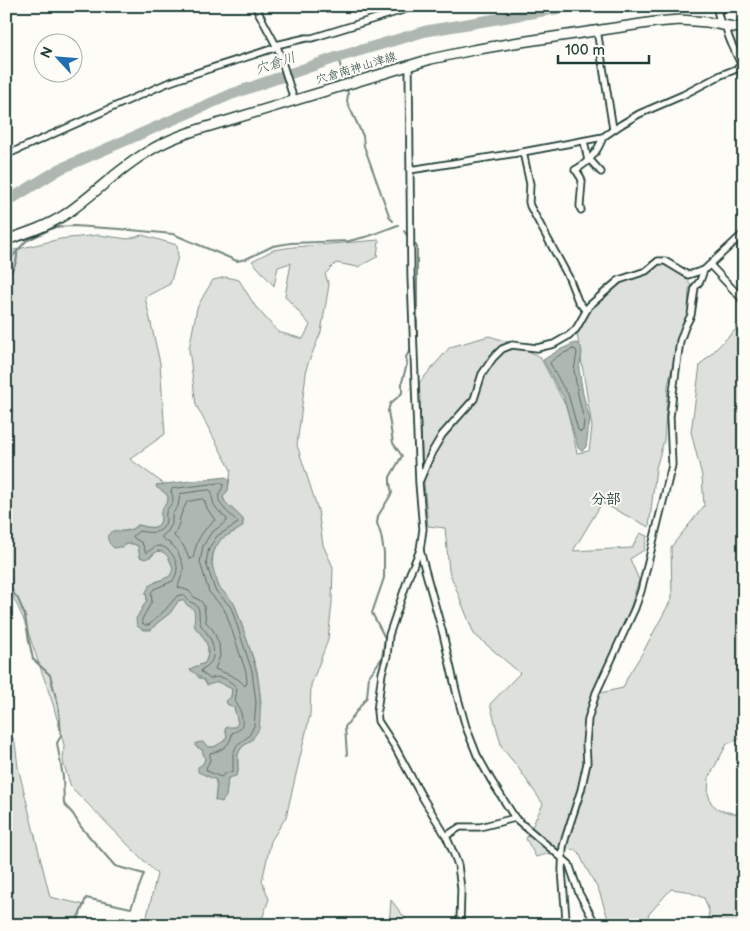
<svg xmlns="http://www.w3.org/2000/svg" width="750" height="931" font-family="'Balsamiq Sans','Klee One',sans-serif">
  <rect width="100%" height="100%" fill="#fdfcf7"/>
  <filter id="ink" filterUnits="userSpaceOnUse"><feTurbulence type="fractalNoise" baseFrequency=".02" numOctaves="2"/><feDisplacementMap in="SourceGraphic" scale="10" xChannelSelector="R" yChannelSelector="G"/><feConvolveMatrix kernelMatrix="1 2 1 2 8 2 1 2 1" color-interpolation-filters="sRGB"/></filter>
  <g filter="url(#ink)">
    <!-- green -->
    <g fill="#dde0db" stroke="#7e8e88">
      <path d="M99,235L128,239L142,235L177,245L178,257L170,284L145,297L160,363L165,434L130,459L164,484L157,485C159,489 167,494 168,497C169,501 165,504 163,507C160,512 162,514 161,519C159,532 146,526 138,525C130,531 123,532 113,531L121,548C127,544 131,542 138,546L140,557H151L156,552L160,551L167,554L173,568L170,577L155,582L146,592L147,600L136,619L151,630L156,624L170,613L179,600H183C186,606 192,607 194,610C196,615 193,622 195,627C196,629 199,631 200,633C209,643 210,651 205,663L192,668L199,678L204,680L218,682L232,689L231,697L227,704L234,707L238,723L235,727L225,729L227,736L224,742L214,747H209L202,742V750L205,759L203,764C216,780 218,779 215,800L226,796L228,778L238,773V754L242,747L253,739L261,703L257,670L236,608C232,600 224,595 219,587C213,577 210,559 215,549C216,546 219,541 221,539C229,532 244,532 243,519L225,502L223,497L228,490L231,470L196,405L189,349L197,308L205,293L213,280L226,277L239,280L255,306L278,332L303,339L310,325L285,296L291,263L278,267L274,286L252,261L273,250L293,247L379,240L377,257L358,267L336,263L325,274L329,285L321,332L307,366L297,445L318,510L323,545L333,567L332,603L328,640L311,685L310,715L286,817L271,841L262,881L269,899L260,925H145L157,874L71,787L63,762L64,745L53,704L23,618L8,586L6,578V262L14,250L60,239Z"/>
      <path d="M659,264C667,265 682,272 687,278C688,280 689,283 691,286L689,290L688,312L679,336L668,386L664,440L656,468L649,527L602,503L573,551L632,548L640,533L647,536L644,550L630,559L639,580L626,622L593,690L600,693L623,688L628,676L643,652L672,598L671,547L704,506L702,476L691,432L700,365L744,321V737L727,744L709,777L708,793L711,803L719,810L737,814L744,800V923L737,925H716L708,921L709,911L704,898L686,891L671,889L649,914L645,925H610L599,891L584,864L579,853L575,850L565,849L536,857L526,839L543,804L517,766L502,748L490,704L520,673L474,634L449,571L445,528L428,526L423,473L419,383L450,347L489,336L515,344L540,357L567,408L577,453L589,451L592,427L577,333L591,308L621,282L645,273Z"/>
      <path d="M6,727L15,742L18,767L50,897L85,905L71,925H6Z"/>
      <path d="M391,900L408,922L424,925H389Z"/>
    </g>
    <!-- water -->
    <g fill="#aeb8b1" stroke="#75877f">
      <path d="M575,343H577L581,347L582,353L579,369L583,394L590,420L586,447L582,451L578,448L563,396L559,390L543,360L559,350Z"/>
      <path d="M226,477L229,481L228,490L223,497L225,502L243,519V525L241,528L221,539L214,550L211,563L219,587L234,603L236,608C247,642 263,677 260,713C260,717 260,723 259,728C254,742 241,743 238,754C236,762 240,769 236,776L228,778L226,796L222,802L215,800L217,785L216,780L198,772V767L203,764L205,759L202,750L195,746L196,743L202,742L209,747H214L224,741L227,736L225,729L227,727H235L238,723L234,707L227,704L226,701L231,697L232,689L218,682L208,685L206,684L204,680C199,677 196,673 190,670L192,668L205,663C211,651 208,643 200,633C199,631 196,629 195,627C193,622 196,615 194,610C192,607 186,606 183,600H179L170,613L156,624L151,630H143L137,626L136,619L147,600L146,592L150,585L170,576C171,574 173,571 173,569C172,562 166,550 158,551C156,552 149,558 145,559L140,557L138,546C128,540 124,547 114,548C109,544 103,535 113,531C117,530 122,532 126,531C131,530 134,528 138,525C144,526 151,530 157,526C163,522 160,518 161,512C162,506 169,504 168,498C168,493 161,490 157,488L156,485Z"/>
    </g>
    <g fill="none" stroke-linecap="round" stroke-linejoin="round">
      <!-- shore -->
      <g stroke="#586e66" stroke-width="1">
        <path d="M573,349L576,350L577,353L574,370L578,395L584,420L583,430L581,432L578,430L568,394L563,387L550,363C555,356 565,353 573,349Z"/>
        <path d="M221,483L223,484C223,490 220,490 219,495C216,504 231,515 237,521L238,523L217,536L209,548L206,563L215,590L230,606L232,610L252,671L256,703L254,726L249,736L237,745L233,754V771L226,773L221,777L207,771L206,768L210,760V753C222,751 231,745 232,733C244,729 243,724 241,713C239,708 238,705 235,701L237,688C233,683 224,677 218,677C218,677 211,678 210,679L201,672L202,669C218,662 215,645 207,633C205,630 201,627 200,623C198,617 201,610 196,605C194,603 191,603 189,601C184,596 186,593 177,596L166,609L149,625H145L142,623V619L152,601L151,593L154,589L173,581C175,577 177,573 177,569C178,561 169,546 159,546C154,546 150,551 146,553L142,543L134,538L133,536L139,531C150,533 163,535 166,521C167,519 165,516 166,513C168,503 177,506 171,491L172,489Z"/>
        <path d="M210,490L212,492C211,505 218,511 227,519V521L211,533L203,546L200,562L209,592L224,609L226,613L246,672L247,683L245,686C243,684 241,682 239,680C232,675 222,672 215,669L220,656L219,644L213,630L206,622L204,606L201,601L194,597L189,591L178,587C182,572 187,572 179,555C177,551 176,548 172,545C169,542 165,541 162,538V536L168,531L172,524V514L178,506L180,494Z"/>
        <path d="M202,499L204,500L208,510L215,520C201,532 197,539 193,558L190,559L189,558L183,545L174,536C177,530 179,525 180,518C181,513 185,507 187,502Z"/>
      </g>
      <!-- stream -->
      <g stroke="#75877f" stroke-width="2">
        <path d="M338,57L344,79"/>
        <path d="M347,89L348,94L347,102L363,136L364,146L390,218L393,221"/>
        <path d="M404,231L408,237"/>
        <path d="M415,244L417,247V344L415,346"/>
        <path d="M6,260L12,257L26,241L55,227L74,226L120,229L173,234L237,261L246,259L273,246L291,243L349,241L369,236L398,225"/>
        <path d="M6,279C12,271 18,263 17,252"/>
        <path d="M6,583L18,599L25,616L29,641L33,659L50,675L58,705L60,721L61,736L57,743L63,777L64,804L73,814L81,827L115,866L144,874L131,908L86,898L76,925"/>
        <path d="M347,755L345,727L367,697L369,676L382,658L385,638L372,613L384,578V553L381,535L377,523L378,516L392,493L390,483V477L402,456L393,443L388,411L390,404L400,395L402,393V382L407,364L406,357L410,350"/>
      </g>
      <!-- river -->
      <path stroke="#aeb8b1" stroke-width="11" d="M6,202L60,169L232,94L338,57L426,31L572,6"/>
      <defs>
        <g id="minor">
          <path d="M255,6L278,49L294,100"/>
          <path d="M716,6L721,25"/>
          <path d="M717,10L734,6"/>
          <path d="M726,26C728,43 740,57 744,73"/>
          <path d="M597,30L613,129"/>
          <path d="M276,45L306,38H312L416,6"/>
          <path d="M409,65L411,276L419,483L423,529L420,550L424,566L443,634L457,695L466,727L477,755L491,780L515,818L569,864L579,893L596,925"/>
          <path d="M584,141L588,161"/>
          <path d="M523,152L530,184L529,202L530,206L569,278L578,301L586,311"/>
          <path d="M6,155L165,84C202,70 240,60 277,47"/>
          <path d="M590,160L601,172"/>
          <path d="M410,170L523,152L603,137L622,124L639,114L683,95L721,75L744,66"/>
          <path d="M575,170C588,163 598,151 603,137"/>
          <path d="M576,170L581,178L582,181L580,206L581,210"/>
          <path d="M710,265L744,301"/>
          <path d="M420,480L432,452L442,435L474,399L482,374L493,358L502,349L512,345L537,348L554,344L568,336L576,329L589,306L619,280L646,271L658,261H665L688,275L704,270"/>
          <path d="M420,550L410,573L389,635L387,656L382,673L377,711L378,721L395,747L421,795L446,836L453,852L458,865L461,889L460,925"/>
          <path d="M446,836L460,827H480L515,818"/>
          <path d="M565,925L566,919L562,870L563,847L566,836L581,790L587,763L586,743L588,719L596,693L635,608L641,591L672,465L670,417L673,392L680,341L685,327L691,315L695,287L700,281L704,270L744,233"/>
        </g>
        <path id="secondary" d="M6,240C27,233 48,226 66,214C95,194 119,168 149,151C168,139 189,132 210,126L431,59L473,50L514,43L655,22L680,20L707,22L744,29"/>
      </defs>
      <!-- minor casing -->
      <use href="#minor" stroke="#1f3d34" stroke-width="9"/>
      <!-- secondary casing -->
      <use href="#secondary" stroke="#1f3d34" stroke-width="12"/>
      <!-- minor -->
      <use href="#minor" stroke="#fdfcf7" stroke-width="5.5"/>
      <!-- secondary -->
      <use href="#secondary" stroke="#fdfcf7" stroke-width="9"/>
    </g>
  </g>
  <g text-anchor="middle" stroke-width="4" stroke-linejoin="round" paint-order="stroke">
    <!-- street labels -->
    <g font-size="12" fill="#1f3d34" stroke="#fdfcf7">
      <text transform="translate(356 68) rotate(-17)" y="4">穴倉南神山津線</text>
    </g>
    <!-- water labels -->
    <g font-size="14" font-style="italic" fill="#435c53" stroke="#fdfcf7">
      <text transform="translate(275 63) rotate(-19)" y="5">穴倉川</text>
    </g>
    <!-- quarter labels -->
    <g font-size="15" font-weight="bold" fill="#1f3d34" stroke="#fdfcf7">
      <text x="606" y="504">分部</text>
    </g>
  </g>
  <!-- margin -->
  <rect width="750" height="931" fill="none" stroke="#fdfcf7" stroke-width="25"/>
  <rect x="12" y="12" width="725" height="906" fill="none" stroke="#1f3d34" stroke-width="2" filter="url(#ink)"/>
  <!-- north arrow -->
  <g transform="translate(58 58) rotate(296)"><circle r="24" fill="#fdfcf7" stroke="#a4b0a9"/>
  <path d="M0-4L9 19L0 12L-9 19Z" fill="#1f6fb2"/>
  <text y="-8" font-size="14" font-weight="bold" text-anchor="middle" fill="#1f3d34">N</text>
  </g>
  <!-- scale -->
  <path d="M558 55v8h91v-8" fill="none" stroke="#1f3d34" stroke-width="2.5"/>
  <text x="565" y="55" font-size="15" fill="#1f3d34" stroke="#fdfcf7" stroke-width="4" paint-order="stroke">100 m</text>
</svg>
